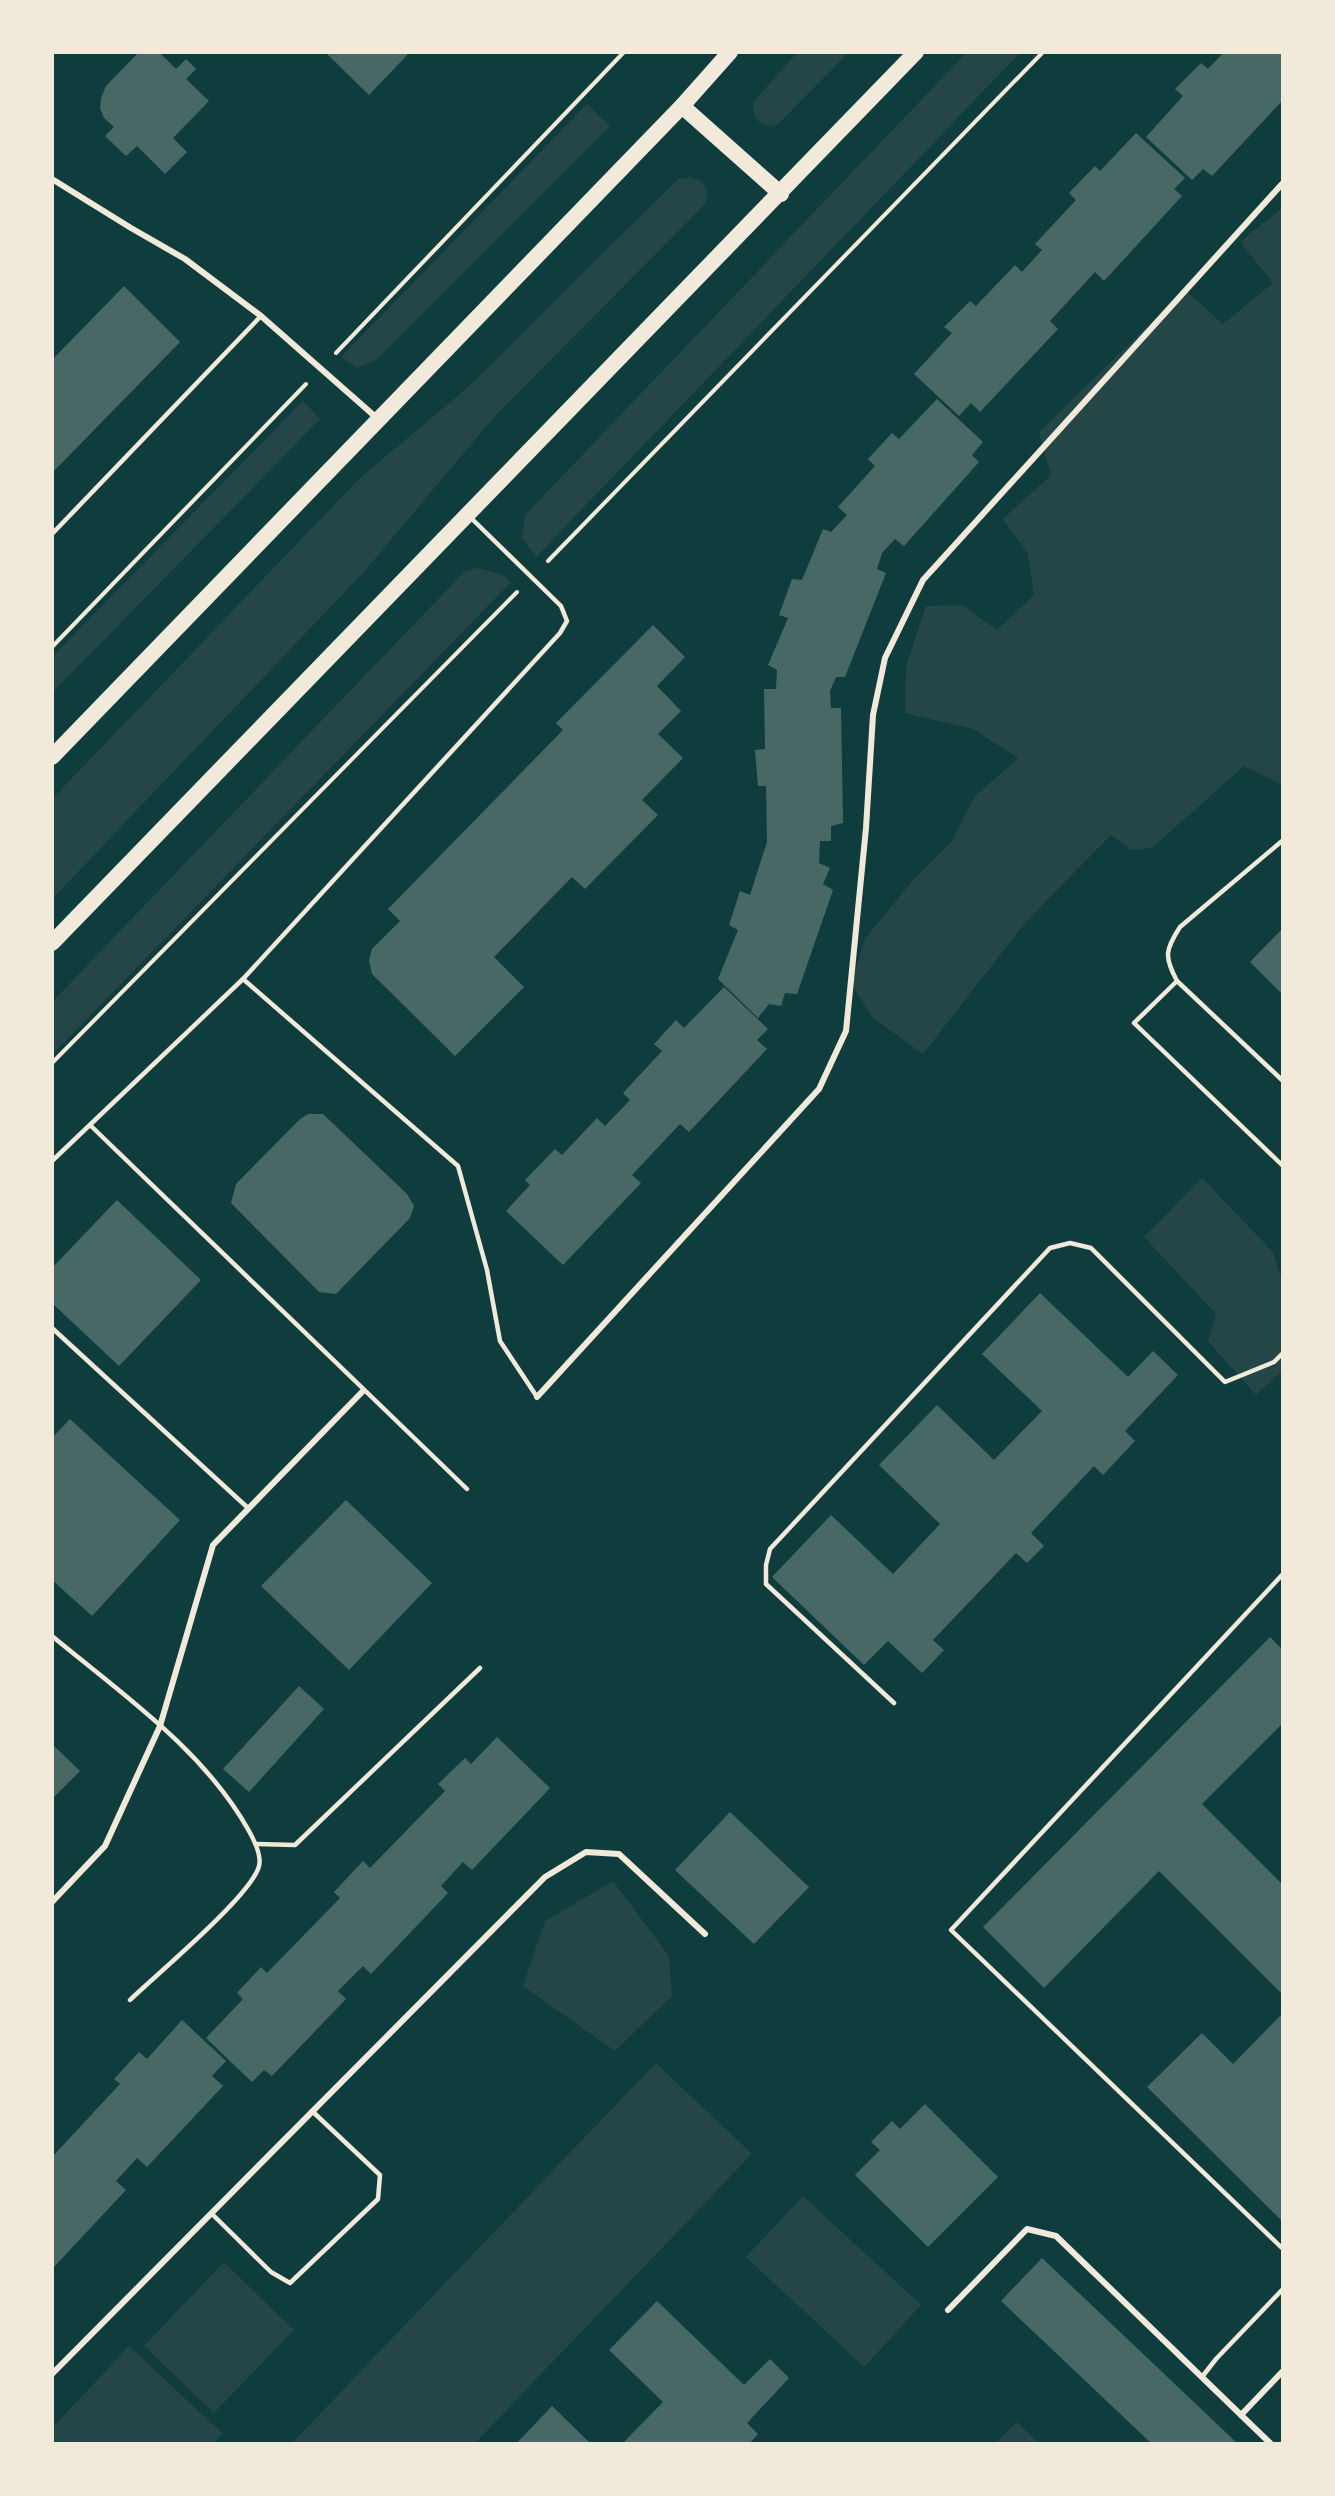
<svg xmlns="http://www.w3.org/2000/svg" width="1335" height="2496" font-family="Lato,sans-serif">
  <rect width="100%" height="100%" fill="#0f3d3e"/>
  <!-- green -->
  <g fill="#244646">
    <path d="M967,52L1020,53L536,557L522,538L525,515Z"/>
    <path d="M797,53H848L778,124L771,127L759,122L754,115L753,102Z"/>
    <path d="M587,104L610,126L376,360L357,368L341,357Z"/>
    <path d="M690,177L701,181L708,192L705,204L495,416L363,573L53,898V798L361,477L467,388L678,179Z"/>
    <path d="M1282,208V785L1244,766L1152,848L1131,850L1111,835L1025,923L923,1054L873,1018L852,985L864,940L913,880L951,842L975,796L1018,758L973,729L905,713L906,667L926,606L962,605L997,630L1034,595L1028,554L1003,519L1051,475L1039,432L1185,290L1223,324L1273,283L1240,242Z"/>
    <path d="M303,401L320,419L53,692V656Z"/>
    <path d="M477,568L501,574L511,582L53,1054V1001L465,571Z"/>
    <path d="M1202,1178L1273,1252L1282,1280V1371L1256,1395L1208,1341L1216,1314L1144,1237Z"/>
    <path d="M613,1881L669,1956L672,1996L615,2051L523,1986L545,1921Z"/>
    <path d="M656,2063L752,2154L475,2443H292Z"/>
    <path d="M803,2196L921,2305L864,2367L746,2257Z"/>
    <path d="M224,2262L294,2330L214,2413L144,2346Z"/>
    <path d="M129,2346L223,2434L214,2443H53V2427Z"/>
    <path d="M1017,2422L1039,2443H996Z"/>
  </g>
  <!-- building -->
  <g fill="#486865">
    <path d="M139,52H159L176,69L186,59L196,69L186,79L209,101L173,138L187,152L165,174L137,146L126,156L105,136L114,127L104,118L100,108L101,98L106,86Z"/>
    <path d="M325,52H410L369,95Z"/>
    <path d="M1224,52H1282V101L1212,176L1203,169L1192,180L1146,137L1183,96L1175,89L1201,63L1208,69Z"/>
    <path d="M1136,133L1185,178L1174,189L1182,196L1104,281L1095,272L1050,321L1058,329L980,412L971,403L959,416L914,374L952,333L944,327L970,301L976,306L1015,265L1022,272L1042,250L1035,244L1076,200L1069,193L1095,166L1100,171Z"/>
    <path d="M124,286L180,342L52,473V360Z"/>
    <path d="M937,399L983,442L972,455L979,462L904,546L895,539L882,553L877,569L886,573L845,677H836L830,691L831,708H841L843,823L831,826V841H820L819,863L830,868L823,884L833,890L797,994L785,993L781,1006L769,1004L758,1018L718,979L738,930L729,925L740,891L750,895L767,842L766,786H758L755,750L765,749L764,689H776L777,670L768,665L788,618L779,615L792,579L802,580L823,529L831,532L847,515L838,507L875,466L868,459L892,433L899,439Z"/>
    <path d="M653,625L685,657L657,686L681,711L658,734L683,758L642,800L658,815L585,889L572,877L494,957L524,987L455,1056L372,974L369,960L372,949L400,921L388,909L563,730L556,723Z"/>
    <path d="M1282,929V994L1250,962Z"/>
    <path d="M724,987L768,1029L757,1040L767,1049L689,1132L680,1124L632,1175L641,1183L563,1265L506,1211L530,1185L525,1180L555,1149L562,1155L597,1118L605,1126L630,1100L623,1093L662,1051L654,1044L676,1020L684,1028Z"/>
    <path d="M308,1114H323L407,1194L414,1206L410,1218L336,1294L319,1292L231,1203L236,1184L299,1120Z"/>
    <path d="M117,1200L201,1280L119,1366L52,1303V1268Z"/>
    <path d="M1040,1293L1128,1377L1153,1351L1178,1375L1125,1431L1135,1441L1103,1475L1094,1466L1031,1533L1044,1546L1027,1563L1016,1553L933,1640L944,1650L922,1673L888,1641L864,1665L772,1577L831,1515L893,1574L940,1524L879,1465L937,1405L994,1460L1042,1411L982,1354Z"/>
    <path d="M70,1419L180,1520L92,1616L52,1580V1438Z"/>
    <path d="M346,1500L432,1583L349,1670L261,1586Z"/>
    <path d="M1270,1637L1282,1649V1724L1202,1804L1282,1884V1994L1159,1871L1044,1988L983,1927Z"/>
    <path d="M299,1686L324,1709L249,1792L223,1769Z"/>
    <path d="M497,1737L550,1788L472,1870L463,1862L441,1886L448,1893L371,1974L363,1966L338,1991L346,1999L272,2076L264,2070L252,2082L206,2038L243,1999L237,1993L261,1967L267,1973L340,1898L334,1892L363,1861L370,1868L445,1791L438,1784L465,1758L471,1764Z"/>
    <path d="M52,1744L80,1771L52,1799Z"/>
    <path d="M730,1812L809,1887L754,1944L675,1870Z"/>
    <path d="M1282,2014V2221L1147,2087L1202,2033L1233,2064Z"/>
    <path d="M182,2020L226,2061L212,2076L223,2086L147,2167L137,2158L116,2181L126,2190L52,2269V2157L120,2084L114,2079L139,2052L147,2059Z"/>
    <path d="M925,2104L998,2177L928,2247L855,2175L880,2150L871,2142L892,2121L900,2129Z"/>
    <path d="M1042,2258L1238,2444H1152L1001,2301Z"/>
    <path d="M657,2301L744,2385L770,2359L789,2378L747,2423L758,2434L749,2444H622L663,2402L609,2350Z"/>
    <path d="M552,2406L591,2444H516Z"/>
  </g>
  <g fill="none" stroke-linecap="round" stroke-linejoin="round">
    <!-- path -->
    <g stroke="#f1e9da" stroke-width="4">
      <path d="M336,353L624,52"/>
      <path d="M548,561L1043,52"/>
      <path d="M52,647L306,384"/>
      <path d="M52,1063L517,592"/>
    </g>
    <!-- service -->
    <g stroke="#f1e9da" stroke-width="4.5">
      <path d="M52,534L261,316"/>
      <path d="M1282,841L1180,927C1165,950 1164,957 1177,981L1282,1080"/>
      <path d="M243,979L458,1166L487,1270L500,1341L537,1397"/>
      <path d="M1177,981L1134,1023L1282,1165"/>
      <path d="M90,1125L467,1489"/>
      <path d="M52,1161L243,979L560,633L567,621L561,606L470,517"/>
      <path d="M52,1328L248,1508"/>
      <path d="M1282,1575L951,1930L1282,2248"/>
      <path d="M52,1636C122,1694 204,1750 249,1831C254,1840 262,1855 259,1866C252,1895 156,1975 130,2000"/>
      <path d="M894,1703L766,1584V1565L770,1549L1050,1248L1070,1243L1091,1248L1225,1382L1274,1362L1282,1354"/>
      <path d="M256,1844L295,1845L480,1668"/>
      <path d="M212,2214L271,2272L290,2283L378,2199L380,2175L312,2111"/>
      <path d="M1202,2377L1216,2359L1282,2290"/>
    </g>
    <!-- minor -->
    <g stroke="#f1e9da" stroke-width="6">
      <path d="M52,179L131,228L185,259L261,316L378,419"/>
      <path d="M537,1397L819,1089L846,1031L866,828L873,715L885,658L923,580L1282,184"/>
      <path d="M52,1902L105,1846L160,1726L213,1545L363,1391"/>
      <path d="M948,2310L1027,2229L1056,2236L1271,2444"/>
      <path d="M52,2374L545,1877L586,1852L619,1854L705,1934"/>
      <path d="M1241,2415L1282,2372"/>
    </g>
    <!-- trunk -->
    <g stroke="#f1e9da" stroke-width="16">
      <path d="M682,106L781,194"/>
      <path d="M52,757L682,106L730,52"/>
      <path d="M52,943L916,52"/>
    </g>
  </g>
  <!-- border -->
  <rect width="1335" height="2496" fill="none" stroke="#f1e9da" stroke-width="108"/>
</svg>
